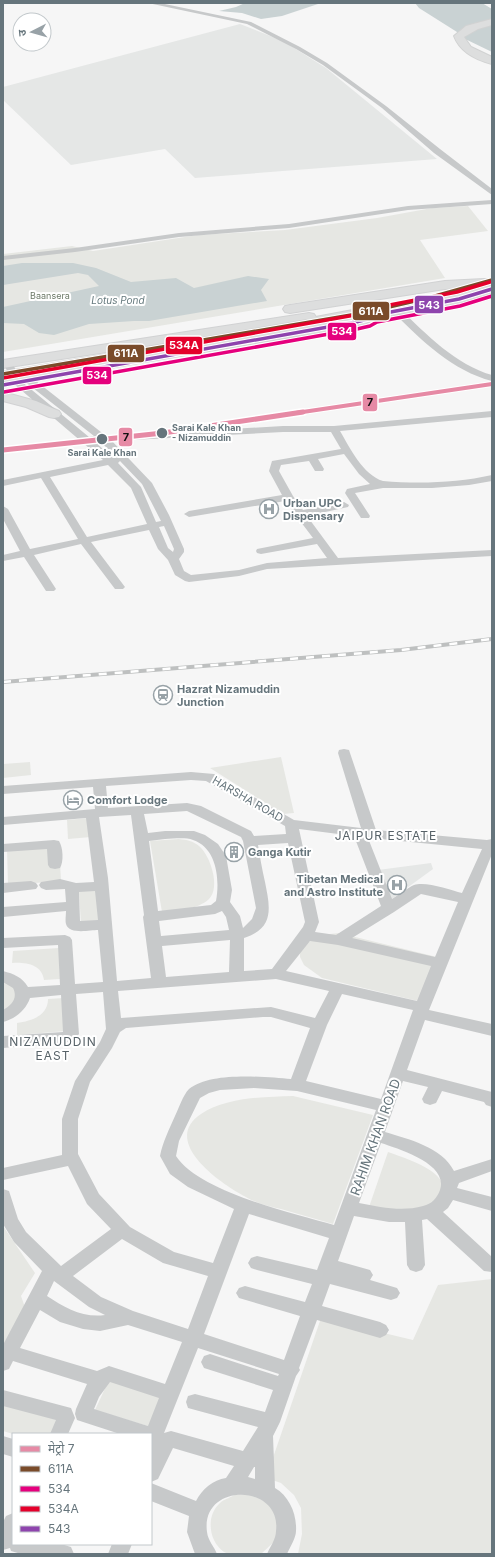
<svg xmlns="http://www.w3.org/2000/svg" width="495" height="1557" font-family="Inter,'Noto Sans Devanagari',sans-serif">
  <rect width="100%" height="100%" fill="#f6f6f6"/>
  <!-- built -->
  <g fill="#e5e7e6">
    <path d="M240,24L283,41L326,68L437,159L195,178L165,149L71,165L3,100V87Z"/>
    <path d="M431,863L433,869L389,901L378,870Z"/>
  </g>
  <!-- green -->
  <g fill="#e6e7e3">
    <path d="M468,206L488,231L420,240L445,278L3,352V254L72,246L93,251L198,235L285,230L377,218L432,208Z"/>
    <path d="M281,757L294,813L283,814L210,768Z"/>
    <path d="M30,762L31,775L3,778V764Z"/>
    <path d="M89,818L91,837L68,839L67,820Z"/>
    <path d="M179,839C187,840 193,841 199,846C210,855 221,887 209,899C197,910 178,910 162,912L150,841Z"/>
    <path d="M59,844L61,881L8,885L7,848Z"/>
    <path d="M98,889L101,923L81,925L79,891Z"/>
    <path d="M339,933L437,957L418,1001L322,978L304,965L300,957V947L321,935Z"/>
    <path d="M59,948L60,979L44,980C42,964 25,962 12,963L13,951Z"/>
    <path d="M3,979L13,983L19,998L3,1012Z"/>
    <path d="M64,998L66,1031L17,1035V1023C31,1021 48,1016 48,999Z"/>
    <path d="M293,1096L373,1115L333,1224C316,1219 298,1214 281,1209C272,1207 263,1205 254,1201C229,1190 157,1143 201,1114C227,1097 264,1097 293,1096Z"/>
    <path d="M388,1152C402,1157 445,1170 443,1189C443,1194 439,1199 438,1204L405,1211L369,1207Z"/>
    <path d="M3,1226L35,1273L21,1296L27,1313L3,1347Z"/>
    <path d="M492,1279V1554H298L302,1534L301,1508L294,1495L281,1483L266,1478L321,1318L413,1340L438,1285Z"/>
    <path d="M109,1380L163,1395L151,1427L95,1410Z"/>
    <path d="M3,1404L59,1420L53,1434H13L3,1431Z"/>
    <path d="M237,1494L256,1496L271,1506L278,1523L275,1541L261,1554C250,1554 233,1557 224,1552C208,1541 206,1515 220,1503C224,1499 232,1497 237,1494Z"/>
  </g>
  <!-- water -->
  <g fill="#c9d2d3">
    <path d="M245,3H321L282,16L261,19L242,13L219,11L236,7Z"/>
    <path d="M415,3H482L492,9V52L461,37L457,32L419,8Z"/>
    <path d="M22,263H73L96,268L131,282L176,278L194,288L248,276L269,279L261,290L267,301L149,321H134L89,324L54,335L39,333L24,324L3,323V307L99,286L88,275L78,273L3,285V266Z"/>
  </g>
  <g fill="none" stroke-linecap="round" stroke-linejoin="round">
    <defs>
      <g id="primary">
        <path d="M484,279L489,280L491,283L489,286L445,289L290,313L285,312L283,309L285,306L290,305L445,281Z"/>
        <path d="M492,285V293L459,303L379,318L364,324L289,338L284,337L282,334L284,331L289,330L360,317L375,311L457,295Z"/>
        <path d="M309,313L314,314L316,317L314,320L3,368V360Z"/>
        <path d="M3,392L36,401L59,411L61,414L59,417L54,418L49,417L26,407L3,401Z"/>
      </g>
      <g id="trunk">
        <path d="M492,19V25L478,29L464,37L471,47L492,57V64C476,60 460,52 454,36L466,26Z"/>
        <path d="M390,303L395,304L397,307L395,310L305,327L300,326L298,323L300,320L305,319Z"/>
      </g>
    </defs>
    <!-- primary casing -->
    <use href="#primary" stroke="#d1d2d3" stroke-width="2"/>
    <!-- trunk casing -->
    <use href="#trunk" stroke="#d1d2d2" stroke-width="2"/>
    <!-- minor -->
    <g fill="#c7c9ca" fill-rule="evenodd">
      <path d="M148,3H160L251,22L300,47L327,63L386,106L440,149L492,189V195L434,153L382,108L323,65L296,49L247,24Z"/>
      <path d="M492,200V204L408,210L289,228L179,237L75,252L3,260V256L75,248L179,233L289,224L408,206Z"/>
      <path d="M397,308L400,309C426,334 456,365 492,375V381C453,371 422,341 394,313L393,311L394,309Z"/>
      <path d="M8,360L11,361L16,370H22L106,436L283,426H334L492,411V417L340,431C350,448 363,475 383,481C418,484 457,483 492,475V481L469,485L432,488H383L355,493L370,516L369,518H361L345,493L347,489L370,484L359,474L344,454L318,459L324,469L323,471H315L309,461L281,465L279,471L293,496L303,510L344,502L349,505L348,507L307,516L338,558L492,550V556L267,569L239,576L189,582L185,581L175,575L168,560L158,549L149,530L91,542L125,587L123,589H115L81,544L34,555L56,589L54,591H46L24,557L3,561V555L20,551L3,519V506L8,509L30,549L78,539L41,478L3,486V480L103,460L14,384L3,363ZM19,377L94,436L89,437L21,381ZM283,432H331L341,449L272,461L269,471L282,495L189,511L184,514L189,517L285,501L313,538L257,549L256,551L257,553L261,554L317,544L327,558L267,563L239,570L191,575L184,571L179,559L184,552V549L169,515L152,483L112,441ZM95,442H101L116,457L113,458ZM120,461L142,484L161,521L156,522L141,487L118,463ZM108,465L131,488L147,524L87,537L50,477ZM164,526L174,549L173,552L168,548L159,527Z"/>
      <path d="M344,749L349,750L350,753L376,830L487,840L492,839V854L429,1010L492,1024V1036L425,1020L407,1070L492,1092V1107L486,1105L484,1102L442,1091L436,1103L430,1105L424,1103L422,1099L428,1087L403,1081L385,1132C408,1139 442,1147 454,1171L492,1159V1171L459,1183L457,1188L492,1197V1211L453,1200L448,1208L443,1212L492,1257V1272L484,1271L427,1219L422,1220L425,1265L422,1270L416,1272L410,1270L407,1265L405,1222H389L354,1216L338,1261L370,1270L373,1275L370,1280L397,1288L400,1293L397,1298L391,1300L330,1284L322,1306L380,1322L386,1325L389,1330L386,1335L380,1338L317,1320L299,1368L300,1370L296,1376L280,1422L273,1436L275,1488C289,1496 297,1514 296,1531C296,1538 290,1547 287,1554H267C270,1547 276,1539 276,1531C282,1483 200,1482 207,1532C208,1541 214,1546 217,1554H195L187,1532L189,1516L151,1501V1483L196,1501C202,1489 213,1480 226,1478L234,1466L173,1448L158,1479L151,1482V1434H120L77,1420L75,1414L76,1409L87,1384L13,1361L9,1369L3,1371V1342L4,1343L42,1271L14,1242L3,1224V1189L9,1191L18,1219L26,1232L61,1266L111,1229L87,1204L68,1166L3,1180V1168L62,1155V1119L75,1081L100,1042L106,1029L103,992L76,994L79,1034L74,1040L65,1043L3,1048V1036L63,1032L61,995L30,998C26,1010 15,1019 3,1022V1010C12,1005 18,998 13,988L3,982V971C14,974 22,977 28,987L60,985L58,945L3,948V938L65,935L70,937L72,940L75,984L103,982L98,930C90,930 69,935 66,924C65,921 66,915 66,911L3,917V907L66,902L65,889L46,890L41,888L39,885L41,882L60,879L76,883L94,882L86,818L3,825V817L95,809L93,787L3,794V786L191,772L214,774L294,820L361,828L338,753L339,750ZM191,780L206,781L285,826L286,834L254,836L251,831L201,806L187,803L108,808L106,786ZM187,811L241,837L243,841L256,908L252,919L243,928L240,916L230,902L232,890L226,856L218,844L205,835L194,831H165L148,833L144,814ZM131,815L144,915L143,917L151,978L117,981L108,878L99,817ZM299,829L354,836L381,906L336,935L315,932L319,922ZM368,838H370L482,849L462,893C450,890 426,881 414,885C407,888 399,895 392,899ZM165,839C173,839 185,837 193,840C217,848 220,880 216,901L211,905L158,911L149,841ZM288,843L305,922L303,927L272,969L244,971V938C275,928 270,907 265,882C262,869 260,857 258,845ZM95,891L98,920L80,921L79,892ZM421,894L458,902L435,957L352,938L394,912ZM222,911L226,917L229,930L161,936L159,921L215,914ZM230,940L229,972L166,977L162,946ZM310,941L338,945L431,966L417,1001L286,971ZM276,979L329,991L315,1018L271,1007L121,1018L118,991ZM342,994L413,1010L381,1099L306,1081L327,1025ZM263,1017H271L310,1028L291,1079C265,1077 211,1071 189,1089C183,1095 179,1108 175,1116C169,1130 163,1141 160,1156L170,1174L188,1187L234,1209L213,1263L174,1252L130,1227L99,1194L78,1154V1119L90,1082L112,1048L120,1032L126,1028ZM254,1088L297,1091L376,1110L334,1225C293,1213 199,1192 176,1156L179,1141L200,1098L209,1093L220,1090ZM381,1143C399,1149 449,1164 440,1190C437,1198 432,1204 423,1206C402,1212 380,1207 359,1203ZM249,1214L329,1238L317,1270L257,1256L251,1258L248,1263L251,1268L257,1270L312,1284L305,1302L245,1286L239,1288L236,1293L239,1298L300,1316L284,1360L204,1334ZM122,1239L163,1263L208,1276L188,1329L133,1311L101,1297L73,1276ZM54,1281L89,1307L105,1315C83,1318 65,1308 47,1296ZM40,1310L60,1322L83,1329L100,1331L128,1325L182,1342L165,1384L109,1366L97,1371L20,1348ZM198,1348L279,1374L278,1376L210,1354L204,1356L201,1362L204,1368L273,1390L265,1412L195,1394L188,1396L186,1402L188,1408L258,1427L243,1451L171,1431L164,1433ZM110,1382L159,1398L148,1426L94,1409L99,1397ZM255,1467V1479L248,1477L254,1467Z"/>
      <path d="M54,840L59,841C63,847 64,862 60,868L55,869L50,868L48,865L47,849L3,852V844Z"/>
      <path d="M31,881L36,883L38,886L36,889L3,893V883Z"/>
      <path d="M3,1390L71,1408L75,1418L68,1434H50L56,1420L3,1406Z"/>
      <path d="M3,1436L13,1439V1457L3,1454Z"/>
      <path d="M13,1513V1544H61L71,1547L74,1554H21L11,1551L10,1548L3,1550V1522L6,1516Z"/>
      <path d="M112,1544H132L128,1554H108Z"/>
    </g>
    <!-- primary -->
    <use href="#primary" fill="#dddede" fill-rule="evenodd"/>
    <!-- trunk -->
    <use href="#trunk" fill="#dddede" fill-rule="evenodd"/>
    <defs>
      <path id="rail" d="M3,682L401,650L492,639"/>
    </defs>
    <!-- rail casing -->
    <use href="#rail" stroke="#bec0c0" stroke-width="4"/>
    <!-- rail -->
    <use href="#rail" stroke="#fff" stroke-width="2.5" stroke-dasharray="8" stroke-linecap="butt"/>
    <defs>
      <path id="trunk-bridge" d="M3,379L308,327"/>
    </defs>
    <!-- trunk-bridge casing -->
    <use href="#trunk-bridge" stroke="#d1d2d2" stroke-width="16" stroke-linecap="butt"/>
    <!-- trunk-bridge -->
    <use href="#trunk-bridge" stroke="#dddede" stroke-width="14"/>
    <defs>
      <path id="bus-1" d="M3,374L363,313L428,298L492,280"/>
      <path id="bus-2" d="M4,392L357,329L370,326L377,322L460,306L492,296"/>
      <path id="bus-3" d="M3,378L355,315L374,308L457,292L490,282"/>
      <path id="bus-4" d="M3,385L356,322L368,319L375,315L459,299L492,289"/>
    </defs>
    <!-- bus-1 casing -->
    <use href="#bus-1" stroke="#fff" stroke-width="5.5"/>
    <!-- bus-2 casing -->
    <use href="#bus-2" stroke="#fff" stroke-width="5.5"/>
    <!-- bus-3 casing -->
    <use href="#bus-3" stroke="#fff" stroke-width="5.5"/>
    <!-- bus-4 casing -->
    <use href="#bus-4" stroke="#fff" stroke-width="5.5"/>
    <!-- bus-1 -->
    <use href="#bus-1" stroke="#7a4b2a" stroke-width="3.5"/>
    <!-- bus-2 -->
    <use href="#bus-2" stroke="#e5007d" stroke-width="3.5"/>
    <!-- bus-3 -->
    <use href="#bus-3" stroke="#e4002b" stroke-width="3.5"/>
    <!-- bus-4 -->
    <use href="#bus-4" stroke="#8e44ad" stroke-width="3.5"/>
    <defs>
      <path id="metro-1-far1" d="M296,413L492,384"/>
      <path id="metro-1" d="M3,450L163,433L303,412"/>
    </defs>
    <!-- metro-1-far1 casing -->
    <use href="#metro-1-far1" stroke="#fff" stroke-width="6"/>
    <!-- metro-1 casing -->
    <use href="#metro-1" stroke="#fff" stroke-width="8"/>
    <!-- metro-1-far1 -->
    <use href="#metro-1-far1" stroke="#e68aa5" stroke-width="4"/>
    <!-- metro-1 -->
    <use href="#metro-1" stroke="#e68aa5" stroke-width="5"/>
  </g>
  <!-- icons -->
  <defs>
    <symbol id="hospital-ring" viewBox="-11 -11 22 22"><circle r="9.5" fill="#fff" stroke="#98a2a7" stroke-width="1.5"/><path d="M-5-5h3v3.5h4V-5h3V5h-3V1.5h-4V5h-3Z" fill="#98a2a7"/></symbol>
    <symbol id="station-ring" viewBox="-11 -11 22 22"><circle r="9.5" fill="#fff" stroke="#98a2a7" stroke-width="1.5"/><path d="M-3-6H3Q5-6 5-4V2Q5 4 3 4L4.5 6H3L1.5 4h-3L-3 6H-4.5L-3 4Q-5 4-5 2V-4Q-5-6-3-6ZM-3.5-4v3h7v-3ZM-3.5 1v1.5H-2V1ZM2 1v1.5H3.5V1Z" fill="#98a2a7"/></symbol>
    <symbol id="hotel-ring" viewBox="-11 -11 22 22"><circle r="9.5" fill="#fff" stroke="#98a2a7" stroke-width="1.5"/><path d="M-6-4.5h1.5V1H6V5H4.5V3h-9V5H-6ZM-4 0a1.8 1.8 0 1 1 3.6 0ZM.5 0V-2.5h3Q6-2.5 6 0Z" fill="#98a2a7"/></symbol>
    <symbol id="building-ring" viewBox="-11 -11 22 22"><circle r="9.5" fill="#fff" stroke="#98a2a7" stroke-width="1.5"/><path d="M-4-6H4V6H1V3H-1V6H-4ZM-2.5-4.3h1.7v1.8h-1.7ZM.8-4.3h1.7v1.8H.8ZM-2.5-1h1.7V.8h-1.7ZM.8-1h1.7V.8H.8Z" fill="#98a2a7"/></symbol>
  </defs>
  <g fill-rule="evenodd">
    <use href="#hospital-ring" x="258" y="498" width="22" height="22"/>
    <use href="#station-ring" x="152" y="684" width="22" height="22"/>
    <use href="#hotel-ring" x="62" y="789" width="22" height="22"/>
    <use href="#building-ring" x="223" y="841" width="22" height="22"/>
    <use href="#hospital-ring" x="386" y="874" width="22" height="22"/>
  </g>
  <!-- markers -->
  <g fill="#66757c" stroke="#fff" stroke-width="1.5">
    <circle cx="162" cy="433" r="6"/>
    <circle cx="102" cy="439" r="6"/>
  </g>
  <g text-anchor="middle" stroke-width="4" stroke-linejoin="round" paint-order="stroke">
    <!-- far-park labels -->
    <g font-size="9" fill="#6d7a68" stroke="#fff">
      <text x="50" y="299">Baansera</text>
    </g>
    <!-- far-stop labels -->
    <g font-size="9" font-weight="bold" fill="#66757c" stroke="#fff" text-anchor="start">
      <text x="172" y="431">Sarai Kale Khan<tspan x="172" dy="10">- Nizamuddin</tspan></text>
      <text x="102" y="456" text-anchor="middle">Sarai Kale Khan</text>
    </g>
    <!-- far-water labels -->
    <g font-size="10" font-style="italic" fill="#667a7e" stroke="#fff">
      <text x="118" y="304">Lotus Pond</text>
    </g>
    <!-- poi labels -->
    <g font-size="11" font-weight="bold" fill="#66757c" stroke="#fff" text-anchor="start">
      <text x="283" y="507">Urban UPC<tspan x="283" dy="13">Dispensary</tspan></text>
      <text x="177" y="693">Hazrat Nizamuddin<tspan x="177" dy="13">Junction</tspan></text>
      <text x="87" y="804">Comfort Lodge</text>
      <text x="248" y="856">Ganga Kutir</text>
      <text x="383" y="883" text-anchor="end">Tibetan Medical<tspan x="383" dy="13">and Astro Institute</tspan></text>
    </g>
    <!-- street labels -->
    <g font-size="11" fill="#66757c" stroke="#fff">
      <text transform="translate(248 799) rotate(30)" y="4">HARSHA ROAD</text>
    </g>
    <!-- neighbourhood labels -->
    <g font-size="12" letter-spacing="1" fill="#576268" stroke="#fff">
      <text x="386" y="840">JAIPUR ESTATE</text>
      <text x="53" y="1046">NIZAMUDDIN<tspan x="53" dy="14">EAST</tspan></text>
    </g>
    <!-- near-street labels -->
    <g font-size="13" fill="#66757c" stroke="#fff">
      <text transform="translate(375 1137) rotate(-70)" y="5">RAHIM KHAN ROAD</text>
    </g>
  </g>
  <g stroke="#fff" stroke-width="1.5">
    <rect x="414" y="295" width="30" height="19" rx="4" fill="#8e44ad"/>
    <rect x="352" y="301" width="38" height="20" rx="4" fill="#7a4b2a"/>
    <rect x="327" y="322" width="30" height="19" rx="4" fill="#e5007d"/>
    <rect x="165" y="336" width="38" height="19" rx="4" fill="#e4002b"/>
    <rect x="107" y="344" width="38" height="19" rx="4" fill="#7a4b2a"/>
    <rect x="82" y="366" width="30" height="19" rx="4" fill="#e5007d"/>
    <rect x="362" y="393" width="16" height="19" rx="4" fill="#e68aa5"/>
    <rect x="118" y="427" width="15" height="20" rx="4" fill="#e68aa5"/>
  </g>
  <g font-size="11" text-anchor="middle" font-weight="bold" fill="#fff">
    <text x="429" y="309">543</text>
    <text x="371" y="315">611A</text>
    <text x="342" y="335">534</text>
    <text x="184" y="349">534A</text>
    <text x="126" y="357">611A</text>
    <text x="97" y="379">534</text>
  </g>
  <g font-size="11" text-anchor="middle" font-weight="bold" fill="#111">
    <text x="370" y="406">7</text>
    <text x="126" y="441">7</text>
  </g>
  <!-- border -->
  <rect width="495" height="1557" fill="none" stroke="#66757c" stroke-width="8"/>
  <!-- legend -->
  <rect x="12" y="1433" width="140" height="112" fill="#ffffff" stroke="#c2c8cb"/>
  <rect x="20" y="1446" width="20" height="6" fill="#e68aa5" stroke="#c2c8cb"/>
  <text x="48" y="1453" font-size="12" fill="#66757c">मेट्रो 7</text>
  <rect x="20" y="1466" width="20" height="6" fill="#7a4b2a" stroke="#c2c8cb"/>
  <text x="48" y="1473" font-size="12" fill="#66757c">611A</text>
  <rect x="20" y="1486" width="20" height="6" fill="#e5007d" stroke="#c2c8cb"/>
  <text x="48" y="1493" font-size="12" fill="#66757c">534</text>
  <rect x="20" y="1506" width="20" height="6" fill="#e4002b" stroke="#c2c8cb"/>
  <text x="48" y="1513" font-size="12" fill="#66757c">534A</text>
  <rect x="20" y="1526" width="20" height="6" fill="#8e44ad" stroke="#c2c8cb"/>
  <text x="48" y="1533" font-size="12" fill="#66757c">543</text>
  <!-- north arrow -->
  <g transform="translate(32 32) rotate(264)"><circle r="19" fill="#ffffff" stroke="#c2c8cb"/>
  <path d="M0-3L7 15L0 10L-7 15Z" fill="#98a2a7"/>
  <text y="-6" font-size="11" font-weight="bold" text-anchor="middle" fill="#66757c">उ</text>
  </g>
</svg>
